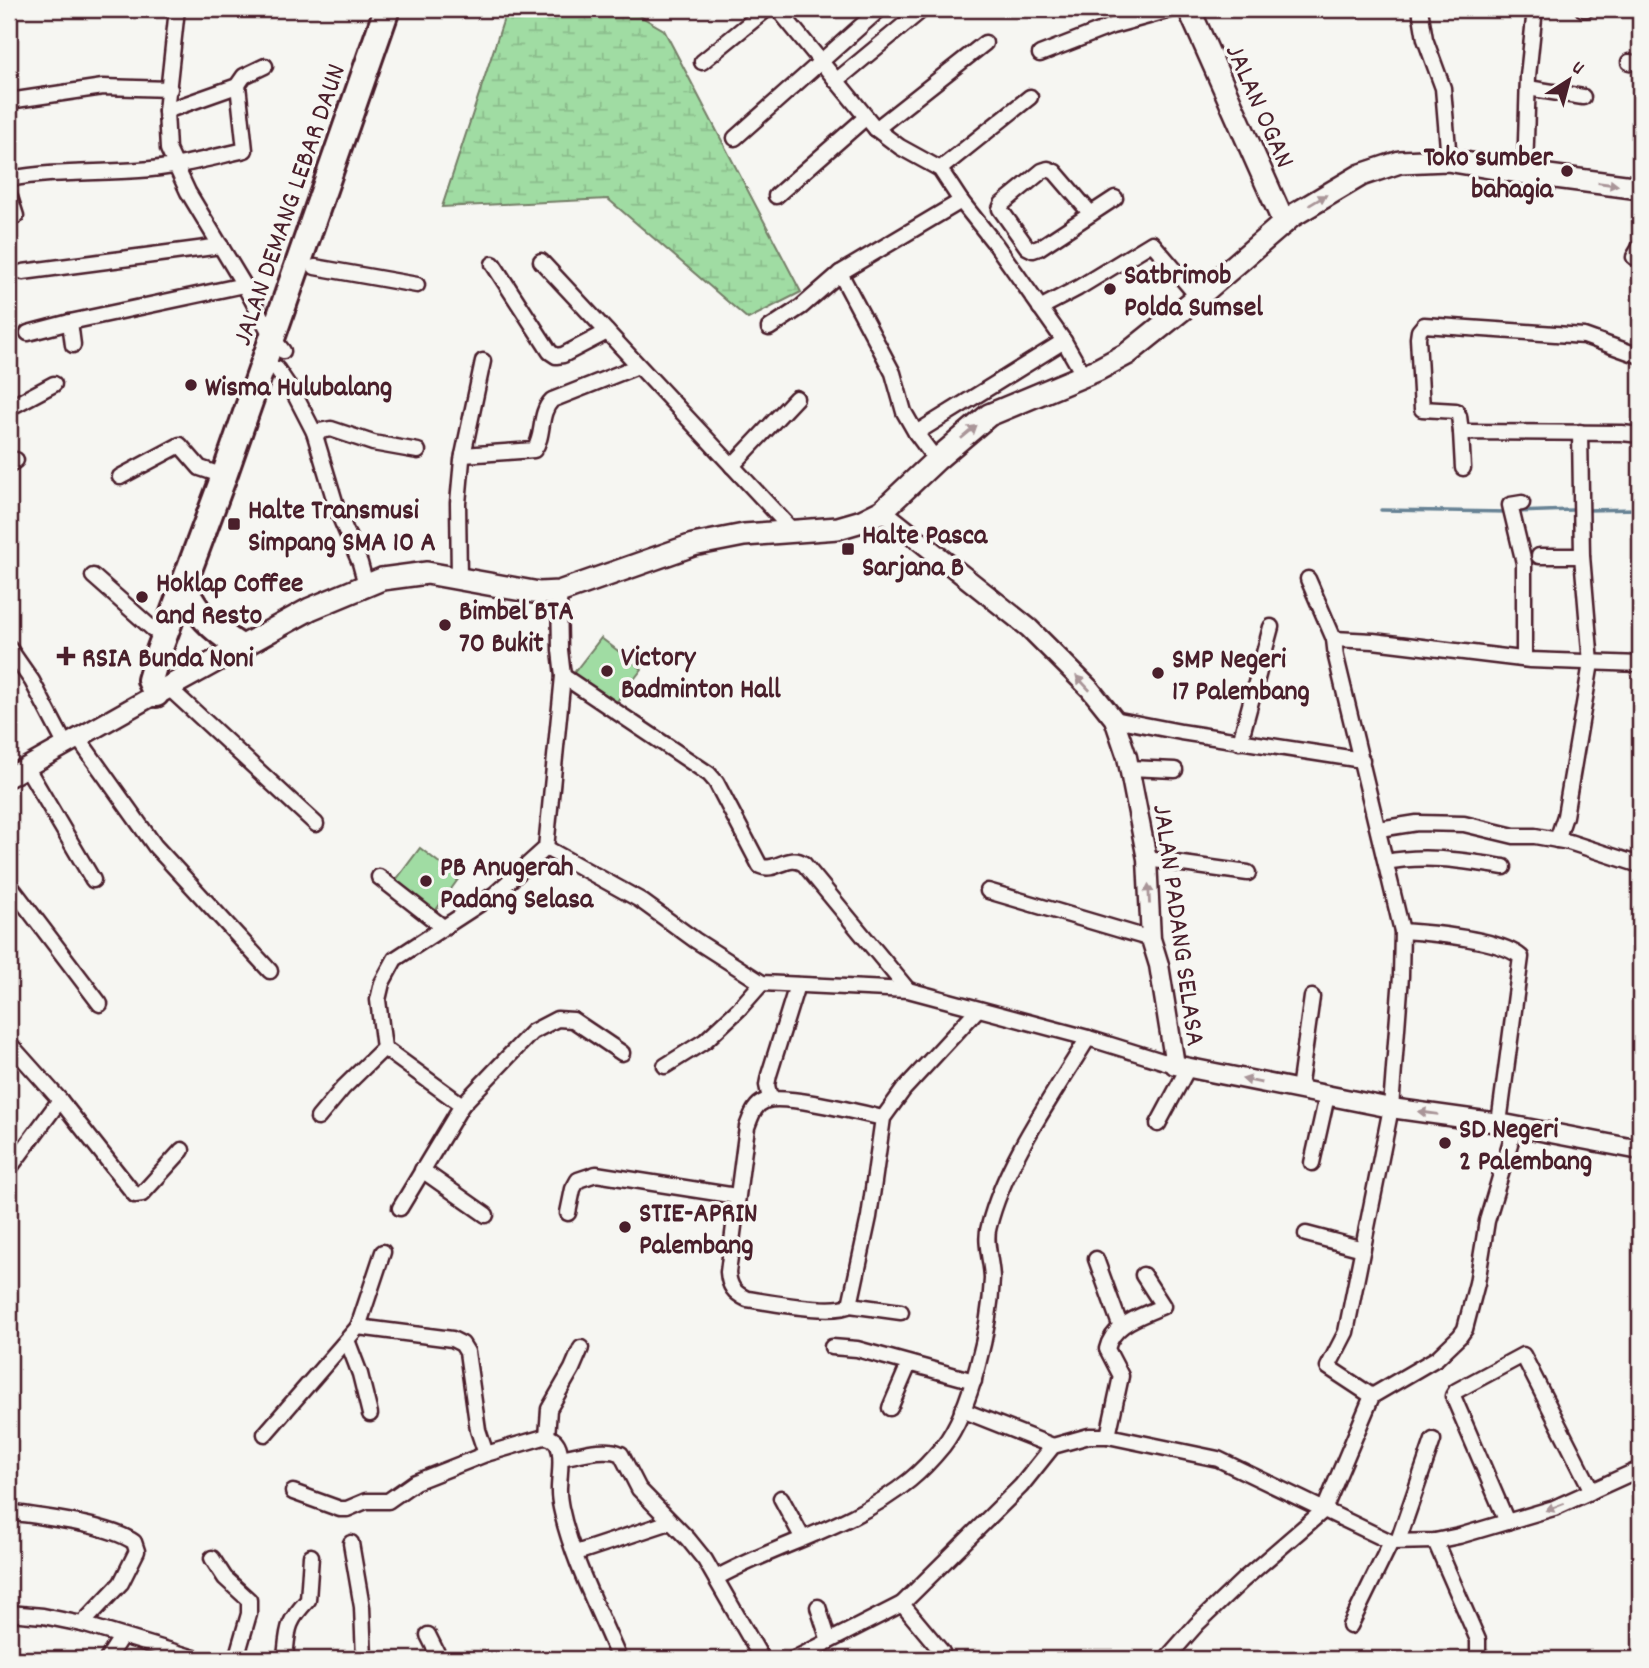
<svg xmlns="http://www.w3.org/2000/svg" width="1649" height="1668" font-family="Dekko,sans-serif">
  <defs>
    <pattern id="wetland-marsh" width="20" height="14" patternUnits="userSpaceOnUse" patternTransform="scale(1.75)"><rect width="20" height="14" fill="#a0dca3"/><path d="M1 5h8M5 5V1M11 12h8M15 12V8" fill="none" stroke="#8bbc8c"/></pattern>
  </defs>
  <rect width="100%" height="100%" fill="#f6f6f2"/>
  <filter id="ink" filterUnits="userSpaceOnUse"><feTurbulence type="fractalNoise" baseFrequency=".0143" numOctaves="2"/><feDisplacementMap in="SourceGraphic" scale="14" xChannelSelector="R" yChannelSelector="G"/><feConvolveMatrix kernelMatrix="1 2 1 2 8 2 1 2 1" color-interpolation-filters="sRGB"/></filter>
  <g filter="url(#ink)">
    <!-- wetland -->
    <path fill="url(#wetland-marsh)" stroke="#757e67" stroke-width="2" d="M507,9H628L664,30L801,292L748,319L608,199L442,207Z"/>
    <!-- green -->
    <g fill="#a0dca3" stroke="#757e67" stroke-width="2">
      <path d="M601,638L642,669L614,705L573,674Z"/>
      <path d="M420,848L459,878L433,914L393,884Z"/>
    </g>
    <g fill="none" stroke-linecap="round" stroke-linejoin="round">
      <!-- stream -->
      <g stroke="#678395" stroke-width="3.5">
        <path d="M1381,510L1509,512"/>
        <path d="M1585,510L1640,509"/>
        <path d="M1516,512L1572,510"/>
      </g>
      <defs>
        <g id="minor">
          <path d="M177,9L166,111L168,149L188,192L244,285L272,337L283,351"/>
          <path d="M778,9L876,129L900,147L940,169L961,201L996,245L1064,341L1084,376"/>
          <path d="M1420,9L1425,39L1443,88L1449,160"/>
          <path d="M1583,9H1587"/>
          <path d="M1040,54L1112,26L1174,9"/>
          <path d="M702,62L767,9"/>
          <path d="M1629,62L1640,64"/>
          <path d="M836,81L923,9"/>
          <path d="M1528,88L1583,97"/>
          <path d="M9,101L103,87L170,89"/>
          <path d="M166,111L237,86L244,76L265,66"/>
          <path d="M876,129L985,43"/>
          <path d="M735,138L880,9"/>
          <path d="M940,169L1030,97"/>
          <path d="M1525,173L1528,76L1535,9"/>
          <path d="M9,179C52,171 95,173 139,170C175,168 210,158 245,150L238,85"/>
          <path d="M9,194L16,216"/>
          <path d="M776,196L865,118"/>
          <path d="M1091,214L1055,172L1048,169L1042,171L1002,204L1000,209L1027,247L1033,250L1039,248L1115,198"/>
          <path d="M1634,257L1640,247"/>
          <path d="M541,261L792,530"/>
          <path d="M493,264L550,352L556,356L563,355L607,332"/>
          <path d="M315,267L417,285"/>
          <path d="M23,272L221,246"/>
          <path d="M840,273L893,373L904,412L916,433L936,460"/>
          <path d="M1040,308L1078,288L1152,243L1198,297"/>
          <path d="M70,322L73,345"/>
          <path d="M769,328L801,307L840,273L961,201"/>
          <path d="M28,333L70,322L244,285"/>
          <path d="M277,369L296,397L314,432L339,515L360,563L366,585"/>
          <path d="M9,408L54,384"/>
          <path d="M314,432L331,429L373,443L418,451"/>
          <path d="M1461,432L1459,416L1456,411L1422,409L1418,338L1419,331L1424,325L1584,336L1640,356"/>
          <path d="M916,433L1064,341"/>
          <path d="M463,455L534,450C545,435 538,414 552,400L638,366"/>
          <path d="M9,465L16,460"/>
          <path d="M732,466L796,398"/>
          <path d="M1463,468L1461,432L1622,433L1640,435"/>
          <path d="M120,477L180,445L200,468L224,476"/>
          <path d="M1522,503L1510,505L1524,563V659"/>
          <path d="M1539,556H1582"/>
          <path d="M93,576L163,638"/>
          <path d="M459,578L458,503L462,460L483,361"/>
          <path d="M1308,579L1334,639"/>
          <path d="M9,648L32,681L66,746"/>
          <path d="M563,676L709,774L716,782L760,866C775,873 789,853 804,864L908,990"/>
          <path d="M168,687L316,824"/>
          <path d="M1114,719L1181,732L1362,760"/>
          <path d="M78,738L155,846L270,971"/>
          <path d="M1240,742L1271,627"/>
          <path d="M27,768L93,880"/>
          <path d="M1129,768L1175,770"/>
          <path d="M1379,829L1417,823L1464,824L1514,836H1535L1569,842L1640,865"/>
          <path d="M1557,840L1565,816L1591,663L1582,556L1580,432"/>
          <path d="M546,848L640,900L695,940L762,983L908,990L1088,1038L1175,1065"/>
          <path d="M1147,859L1248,873"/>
          <path d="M1386,862C1426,854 1465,861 1504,867"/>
          <path d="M379,877L443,927"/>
          <path d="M9,884L100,1004"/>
          <path d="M988,891L1151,939"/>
          <path d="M1402,931C1431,933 1500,939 1521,957L1499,1123"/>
          <path d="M9,1043L60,1100L135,1195L142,1194L182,1150"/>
          <path d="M665,1066L705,1041L739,1009L762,983"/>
          <path d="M1299,1090L1312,997"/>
          <path d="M770,1099L767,1085L769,1075L797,985"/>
          <path d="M462,1105L532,1032L557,1019L573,1020L622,1053"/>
          <path d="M318,1118L343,1088L384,1048"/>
          <path d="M883,1118C861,1113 782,1093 765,1101C754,1105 751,1117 747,1127L728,1272C729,1286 734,1293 747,1299C769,1302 833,1315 850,1305L869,1217L883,1118L904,1089L978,1009"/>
          <path d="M1158,1124L1188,1068"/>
          <path d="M1312,1163L1327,1096"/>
          <path d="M9,1169L60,1100"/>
          <path d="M422,1170L486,1215"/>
          <path d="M400,1208L462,1105L384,1048L378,1000L382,983L395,959L495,894L546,848L563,676L560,650L559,592"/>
          <path d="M568,1213L573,1189L578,1180L596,1174L736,1196"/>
          <path d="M1306,1234L1363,1249"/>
          <path d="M1096,1259L1120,1325"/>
          <path d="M850,1305L901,1312"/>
          <path d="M358,1327L383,1252"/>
          <path d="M347,1340L360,1374L370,1414"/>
          <path d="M832,1347L857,1349L974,1381"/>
          <path d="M1372,1396L1328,1367L1346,1332L1391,1108L1401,976L1402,931L1336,657L1334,639L1373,641L1530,660L1640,664"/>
          <path d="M890,1408L909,1364"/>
          <path d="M962,1410L1053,1446"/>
          <path d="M265,1434L358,1327L452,1339L462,1344L467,1352L478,1430L486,1454L544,1437C569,1437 558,1476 559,1492C559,1497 560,1503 561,1508C571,1557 600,1613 619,1659"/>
          <path d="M1108,1436L1121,1376L1107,1349C1113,1323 1140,1317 1163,1306L1143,1275"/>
          <path d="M547,1437L549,1409L572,1369L581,1348"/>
          <path d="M561,1458C578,1455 605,1446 621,1454L639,1489L688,1539L705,1560L762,1659"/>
          <path d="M293,1492L340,1509H347L366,1501H388L415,1482L486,1454"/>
          <path d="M781,1498L802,1537"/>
          <path d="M9,1512C41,1517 108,1524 134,1542L137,1551L121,1583L82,1624L198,1659"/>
          <path d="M1507,1522L1453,1396L1456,1391L1523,1355L1592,1491"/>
          <path d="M1398,1541L1433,1440"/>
          <path d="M1435,1541L1478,1640V1659"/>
          <path d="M351,1543L362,1607L364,1659"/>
          <path d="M576,1553L670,1522"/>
          <path d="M212,1558L225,1578L249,1600V1614L236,1659"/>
          <path d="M716,1578C779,1543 853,1527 910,1480C921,1471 934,1457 943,1446C972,1409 990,1325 992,1279C992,1262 984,1242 989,1226C1005,1162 1054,1094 1088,1038"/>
          <path d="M902,1604L942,1652"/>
          <path d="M818,1607L829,1641"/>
          <path d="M9,1613L43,1616L82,1624"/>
          <path d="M1350,1626L1391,1542"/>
          <path d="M428,1635L440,1659"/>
          <path d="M107,1659L121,1637"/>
          <path d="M285,1659C288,1629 286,1623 308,1600L311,1556"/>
          <path d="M794,1659L902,1604L1021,1486L1053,1446L1089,1436H1108L1218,1459L1391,1542L1435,1541L1459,1536L1554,1508L1640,1469"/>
          <path d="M1166,1659L1197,1624L1243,1580L1324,1510L1372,1396L1437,1358L1460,1336L1465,1329L1477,1283L1487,1221L1515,1127"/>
        </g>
        <g id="tertiary">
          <path d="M882,511L1029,628L1090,689L1114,719L1127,757L1147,859L1151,939L1159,965L1175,1065L1391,1108L1499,1123L1640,1150"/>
          <path d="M9,777L156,694"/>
        </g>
        <g id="secondary">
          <path d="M1189,9L1284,223"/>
          <path d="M156,694L310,609L382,579L427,573L539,593L559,592L693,545L744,535L838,528L862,521L882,511L936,460L989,415L1097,370L1127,354L1198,297L1292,216L1361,175L1400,162L1447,160L1525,173L1640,188"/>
        </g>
        <g id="trunk">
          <path d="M190,598C203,621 220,634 242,648"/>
          <path d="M156,694L150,680L157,656L224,476L387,9"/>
        </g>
      </defs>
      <!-- minor casing -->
      <use href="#minor" stroke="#4a1f2b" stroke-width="19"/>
      <!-- tertiary casing -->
      <use href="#tertiary" stroke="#4a1f2b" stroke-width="23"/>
      <!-- secondary casing -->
      <use href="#secondary" stroke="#4a1f2b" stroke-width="26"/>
      <!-- trunk casing -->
      <use href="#trunk" stroke="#4a1f2b" stroke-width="30"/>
      <!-- minor -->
      <use href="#minor" stroke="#f6f6f2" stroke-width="14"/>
      <!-- tertiary -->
      <use href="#tertiary" stroke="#f6f6f2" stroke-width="18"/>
      <!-- secondary -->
      <use href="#secondary" stroke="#f6f6f2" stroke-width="21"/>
      <!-- trunk -->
      <use href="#trunk" stroke="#f6f6f2" stroke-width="24"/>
    </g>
    <!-- one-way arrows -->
    <defs><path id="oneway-solid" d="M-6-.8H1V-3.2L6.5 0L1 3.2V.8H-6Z" transform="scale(1.75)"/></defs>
    <g fill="#a99598">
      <use href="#oneway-solid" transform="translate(1608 184) rotate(8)"/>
      <use href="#oneway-solid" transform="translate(1318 200) rotate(-31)"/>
      <use href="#oneway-solid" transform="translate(969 432) rotate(-40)"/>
      <use href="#oneway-solid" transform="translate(1083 683) rotate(-133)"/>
      <use href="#oneway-solid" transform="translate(1149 894) rotate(-93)"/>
      <use href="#oneway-solid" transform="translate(1252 1081) rotate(-169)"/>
      <use href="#oneway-solid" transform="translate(1428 1113) rotate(-172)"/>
      <use href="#oneway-solid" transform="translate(1555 1507) rotate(159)"/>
    </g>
  </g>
  <!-- markers -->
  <g fill="#4a1f2b" stroke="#f6f6f2" stroke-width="2.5">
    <circle cx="1567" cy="171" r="7"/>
    <circle cx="1110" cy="289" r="7"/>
    <circle cx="191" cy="385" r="7"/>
    <rect x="227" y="517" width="14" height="14" rx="3.5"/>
    <rect x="841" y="542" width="14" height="14" rx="3.5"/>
    <circle cx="142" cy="597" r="7"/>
    <circle cx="445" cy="625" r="7"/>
    <path d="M62.5 645.5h7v7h7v7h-7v7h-7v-7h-7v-7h7z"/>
    <circle cx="607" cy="671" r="7"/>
    <circle cx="1158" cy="673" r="7"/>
    <circle cx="426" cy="881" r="7"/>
    <circle cx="1445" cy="1143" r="7"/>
    <circle cx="625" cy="1227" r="7"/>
  </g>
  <g text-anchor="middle" stroke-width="7" stroke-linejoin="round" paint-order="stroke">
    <!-- street labels -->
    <g font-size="28" fill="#4a1f2b" stroke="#f6f6f2">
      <text transform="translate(1262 105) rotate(66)" y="10">JALAN OGAN</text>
      <text transform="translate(287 204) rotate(-71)" y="10">JALAN DEMANG LEBAR DAUN</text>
      <text transform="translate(1181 925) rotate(82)" y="10">JALAN PADANG SELASA</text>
    </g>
    <!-- poi labels -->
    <g font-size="28" font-weight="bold" fill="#4a1f2b" stroke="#f6f6f2" text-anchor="start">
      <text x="1553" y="165" text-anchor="end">Toko sumber<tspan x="1553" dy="32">bahagia</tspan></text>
      <text x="1124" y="283">Satbrimob<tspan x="1124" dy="32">Polda Sumsel</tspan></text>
      <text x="205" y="395">Wisma Hulubalang</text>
      <text x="248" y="518">Halte Transmusi<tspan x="248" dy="32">Simpang SMA 10 A</tspan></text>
      <text x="862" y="543">Halte Pasca<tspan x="862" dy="32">Sarjana B</tspan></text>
      <text x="156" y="591">Hoklap Coffee<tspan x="156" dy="32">and Resto</tspan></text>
      <text x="459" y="619">Bimbel BTA<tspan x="459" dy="32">70 Bukit</tspan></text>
      <text x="621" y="665">Victory<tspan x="621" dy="32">Badminton Hall</tspan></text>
      <text x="82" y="666">RSIA Bunda Noni</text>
      <text x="1172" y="667">SMP Negeri<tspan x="1172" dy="32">17 Palembang</tspan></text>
      <text x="440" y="875">PB Anugerah<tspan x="440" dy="32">Padang Selasa</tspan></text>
      <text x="1459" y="1137">SD Negeri<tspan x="1459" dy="32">2 Palembang</tspan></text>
      <text x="639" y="1221">STIE-APRIN<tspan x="639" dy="32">Palembang</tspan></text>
    </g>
  </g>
  <!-- margin -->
  <rect width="1649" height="1668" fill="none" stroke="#f6f6f2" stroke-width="35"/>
  <rect x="18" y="18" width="1614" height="1633" fill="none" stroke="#4a1f2b" stroke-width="2.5" filter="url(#ink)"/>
  <!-- north arrow -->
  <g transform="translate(1569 80) rotate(36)" stroke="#f6f6f2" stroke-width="5" paint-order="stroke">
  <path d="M0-5L12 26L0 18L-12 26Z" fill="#4a1f2b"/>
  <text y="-10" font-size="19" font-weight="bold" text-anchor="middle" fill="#4a1f2b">U</text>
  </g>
</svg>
